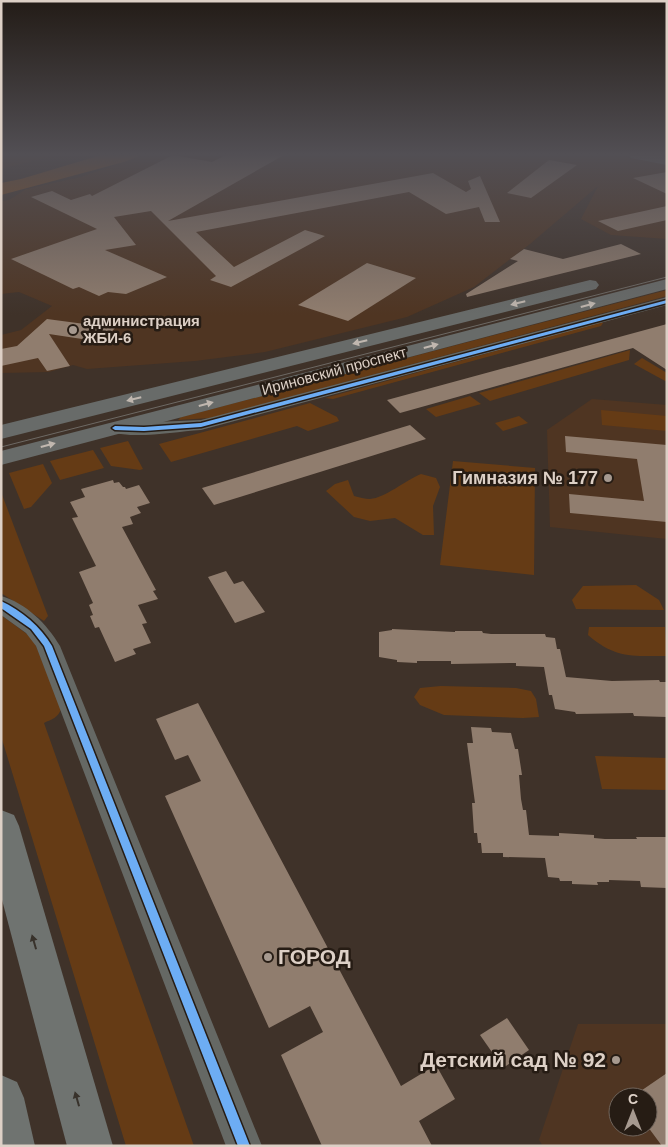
<svg xmlns="http://www.w3.org/2000/svg" width="668" height="1147" font-family="Arial,sans-serif">
  <rect width="100%" height="100%" fill="#3f3229"/>
  <!-- built -->
  <g fill="#4f3522" fill-rule="evenodd">
    <path d="M1,155H56L1,169Z"/>
    <path d="M144,155H615L667,165V239L611,235L581,219L598,186L530,244L474,287L407,317L265,352L195,361L87,369L73,365L49,372L1,373V335L21,330L52,306L19,292L1,294V201L9,200L26,189L81,177Z"/>
    <path d="M592,399L667,405V539L550,527L547,430Z"/>
    <path d="M578,1024H667V1146H543L539,1140ZM618,1097H648V1127H618Z"/>
  </g>
  <!-- green -->
  <g fill="#653b15">
    <path d="M667,290V296L210,418L178,420L181,417Z"/>
    <path d="M601,322L603,323L601,326L333,399L325,398Z"/>
    <path d="M630,350L629,360L490,401L479,393Z"/>
    <path d="M642,358L667,373V382L634,364Z"/>
    <path d="M470,396L481,404L436,417L426,409Z"/>
    <path d="M310,403L337,417L339,421L308,431L297,426L171,462L159,444Z"/>
    <path d="M601,410L667,416V431L602,425Z"/>
    <path d="M519,416L528,423L503,431L495,423Z"/>
    <path d="M128,441L143,469L140,470L111,466L100,448Z"/>
    <path d="M93,450L104,468L60,480L50,461Z"/>
    <path d="M453,461L535,468L534,575L440,565Z"/>
    <path d="M43,464L52,483L31,507L24,509L9,473Z"/>
    <path d="M421,474L436,478L440,487L433,506L434,535H423L395,518L370,521L354,517L326,491L335,484L348,480L354,496C359,497 365,499 370,499C385,498 406,480 421,474Z"/>
    <path d="M1,492L48,616L44,621L1,593Z"/>
    <path d="M636,585L659,600L664,610L576,609L572,600L583,586Z"/>
    <path d="M1,615L31,637L37,648L61,709C58,718 52,719 44,723L194,1146H126L1,736Z"/>
    <path d="M589,627H665L667,656C632,656 616,659 588,635Z"/>
    <path d="M441,686L516,688L531,691L536,699L539,717L523,718L444,715L420,705L414,697L420,688Z"/>
    <path d="M595,756L667,758V790L602,789Z"/>
  </g>
  <!-- water -->
  <path fill="#8b501b" d="M101,155H142L124,162L1,195V183L21,179Z"/>
  <!-- building -->
  <g fill="#907d6e">
    <path d="M173,155L212,162L226,155H284L168,221L433,173L466,192L471,189L468,181L480,176L500,222H485L479,207L446,214L409,192L196,232L234,267L305,230L325,236L231,287L210,280L216,276L151,211L114,217L136,245L105,250L167,277L126,294L108,292L99,296L79,287L73,289L11,259L97,229L31,197L52,191L71,200L90,194L92,196Z"/>
    <path d="M549,160L577,165L531,198L507,193Z"/>
    <path d="M667,172V194L633,178Z"/>
    <path d="M667,206V220L618,231L598,221Z"/>
    <path d="M621,244L641,254L467,297L466,294L518,261L510,259L524,249L563,259Z"/>
    <path d="M367,263L416,278L348,321L298,305Z"/>
    <path d="M47,319L115,328L102,342L49,334L70,366L47,371L38,358L1,366V349L17,346Z"/>
    <path d="M667,324V370L633,348L400,413L387,400Z"/>
    <path d="M410,425L426,439L214,505L202,488Z"/>
    <path d="M565,436L667,445V522L570,513L569,494L644,501L637,459L566,452Z"/>
    <path d="M113,480L114,483L119,482L123,487H125L126,489L139,485L150,503L137,507L141,513L130,517L133,524L122,527L156,590L153,591L158,599L138,605L147,623L142,624L151,643L133,649L136,654L115,662L99,627L95,628L90,616L93,615L89,605L93,603L79,572L96,566L72,518L78,517L70,502L85,497L81,489Z"/>
    <path d="M226,571L234,584L243,581L265,612L235,623L208,577Z"/>
    <path d="M392,629L455,632V631H482L483,633L491,634H545L546,637L555,638L557,649H560L566,677L612,681L659,680L660,682H667V717L634,716L633,713L576,714L575,712L555,709L552,695H549L544,667L516,666V663L451,664V661H417V663L397,662V660L379,657V632L392,630Z"/>
    <path d="M198,703L401,1086L436,1065L455,1099L419,1121L432,1146H322L281,1055L323,1032L310,1006L269,1028L165,796L201,781L188,755L175,760L156,719Z"/>
    <path d="M471,727L491,728L492,732L511,733L515,749H518L522,775H519L521,799L523,810H526L529,835L559,836V833L594,835V838L605,839H637L636,837H667V888L641,887L640,881L609,880V882H597L598,885L572,884V881H560L559,878L548,877L545,858L503,857V853H482L481,843H478L477,833H474L472,803H475L467,743H473Z"/>
    <path d="M507,1018L529,1050L503,1068L480,1035Z"/>
    <path d="M667,1073V1146H662L648,1127V1097H632Z"/>
  </g>
  <g fill="none" stroke-linecap="round" stroke-linejoin="round">
    <!-- street -->
    <g fill="#656864" fill-rule="evenodd">
      <path d="M667,297V305L201,430C172,432 138,439 109,432L106,428L109,424L201,420Z"/>
      <path d="M1,596C26,603 47,624 60,646L262,1146H226L36,646L26,633L1,615Z"/>
    </g>
    <!-- secondary -->
    <g fill="#686b69" fill-rule="evenodd">
      <path d="M629,155H656L667,157V165L631,158Z"/>
      <path d="M667,279V289L1,465V451Z"/>
      <path d="M590,280L596,281L599,285L596,289L1,439V425Z"/>
    </g>
    <!-- primary -->
    <g fill="#6f7370" fill-rule="evenodd">
      <path d="M1,810L14,815L19,826L113,1146H67L1,896Z"/>
      <path d="M1,1075L17,1082L24,1098L35,1146H1Z"/>
    </g>
    <!-- tram -->
    <g stroke="#6d6964" stroke-width="1">
      <path d="M650,155L667,158"/>
      <path d="M1,447L667,277"/>
    </g>
    <defs>
      <g id="cycleway">
        <path d="M667,300V303L201,427L144,431L115,430L112,428L115,426L144,427L201,423Z"/>
        <path d="M1,601C21,610 41,627 52,646L250,1146H238L44,646L31,629L1,608Z"/>
      </g>
    </defs>
    <!-- cycleway casing -->
    <use href="#cycleway" stroke="#261c14" stroke-width="3"/>
    <!-- cycleway -->
    <use href="#cycleway" fill="#6dadf4" fill-rule="evenodd"/>
  </g>
  <!-- one-way arrows -->
  <defs><path id="oneway-solid" d="M-6-.8H1V-3.2L6.5 0L1 3.2V.8H-6Z" transform="scale(1.25)"/></defs>
  <g fill="#c0b7af">
    <use href="#oneway-solid" transform="translate(518 303) rotate(166)"/>
    <use href="#oneway-solid" transform="translate(588 305) rotate(-15)"/>
    <use href="#oneway-solid" transform="translate(360 342) rotate(166)"/>
    <use href="#oneway-solid" transform="translate(431 346) rotate(-15)"/>
    <use href="#oneway-solid" transform="translate(134 399) rotate(166)"/>
    <use href="#oneway-solid" transform="translate(206 404) rotate(-15)"/>
    <use href="#oneway-solid" transform="translate(48 445) rotate(-15)"/>
  </g>
  <g fill="#38322b">
    <use href="#oneway-solid" transform="translate(34 942) rotate(-106)"/>
    <use href="#oneway-solid" transform="translate(77 1099) rotate(-106)"/>
  </g>
  <!-- sky -->
  <linearGradient id="sky" x2="0" y2="1"><stop stop-color="#231c17"/><stop offset="0.49" stop-color="#524f54"/><stop offset="1" stop-color="#524f54" stop-opacity="0"/></linearGradient>
  <rect width="668" height="315" fill="url(#sky)"/>
  <!-- markers -->
  <g fill="#a6998f" stroke="#261c14" stroke-width="2">
    <circle cx="73" cy="330" r="5"/>
    <circle cx="608" cy="478" r="5"/>
    <circle cx="268" cy="957" r="5"/>
    <circle cx="616" cy="1060" r="5"/>
  </g>
  <g text-anchor="middle" stroke-width="5" stroke-linejoin="round" paint-order="stroke">
    <!-- far-poi labels -->
    <g font-size="15" font-weight="bold" fill="#ddd0c6" stroke="#261c14" text-anchor="start">
      <text x="83" y="326">администрация<tspan x="83" dy="17">ЖБИ-6</tspan></text>
    </g>
    <!-- far-street labels -->
    <g font-size="15" fill="#ddd0c6" stroke="#261c14">
      <text transform="translate(334 371) rotate(-15)" y="5">Ириновский проспект</text>
    </g>
    <!-- poi labels -->
    <g font-size="18" font-weight="bold" fill="#ddd0c6" stroke="#261c14" text-anchor="end">
      <text x="598" y="484">Гимназия № 177</text>
    </g>
    <!-- near-poi labels -->
    <g font-size="21" font-weight="bold" fill="#ddd0c6" stroke="#261c14" text-anchor="start">
      <text x="278" y="964">ГОРОД</text>
      <text x="606" y="1067" text-anchor="end">Детский сад № 92</text>
    </g>
  </g>
  <!-- border -->
  <rect width="668" height="1147" fill="none" stroke="#ddd0c6" stroke-width="5"/>
  <!-- north arrow -->
  <g transform="translate(633 1112)"><circle r="24" fill="#261c14" stroke="#6f645b"/>
  <path d="M0-4L9 19L0 12L-9 19Z" fill="#a6998f"/>
  <text y="-8" font-size="14" font-weight="bold" text-anchor="middle" fill="#ddd0c6">С</text>
  </g>
</svg>
